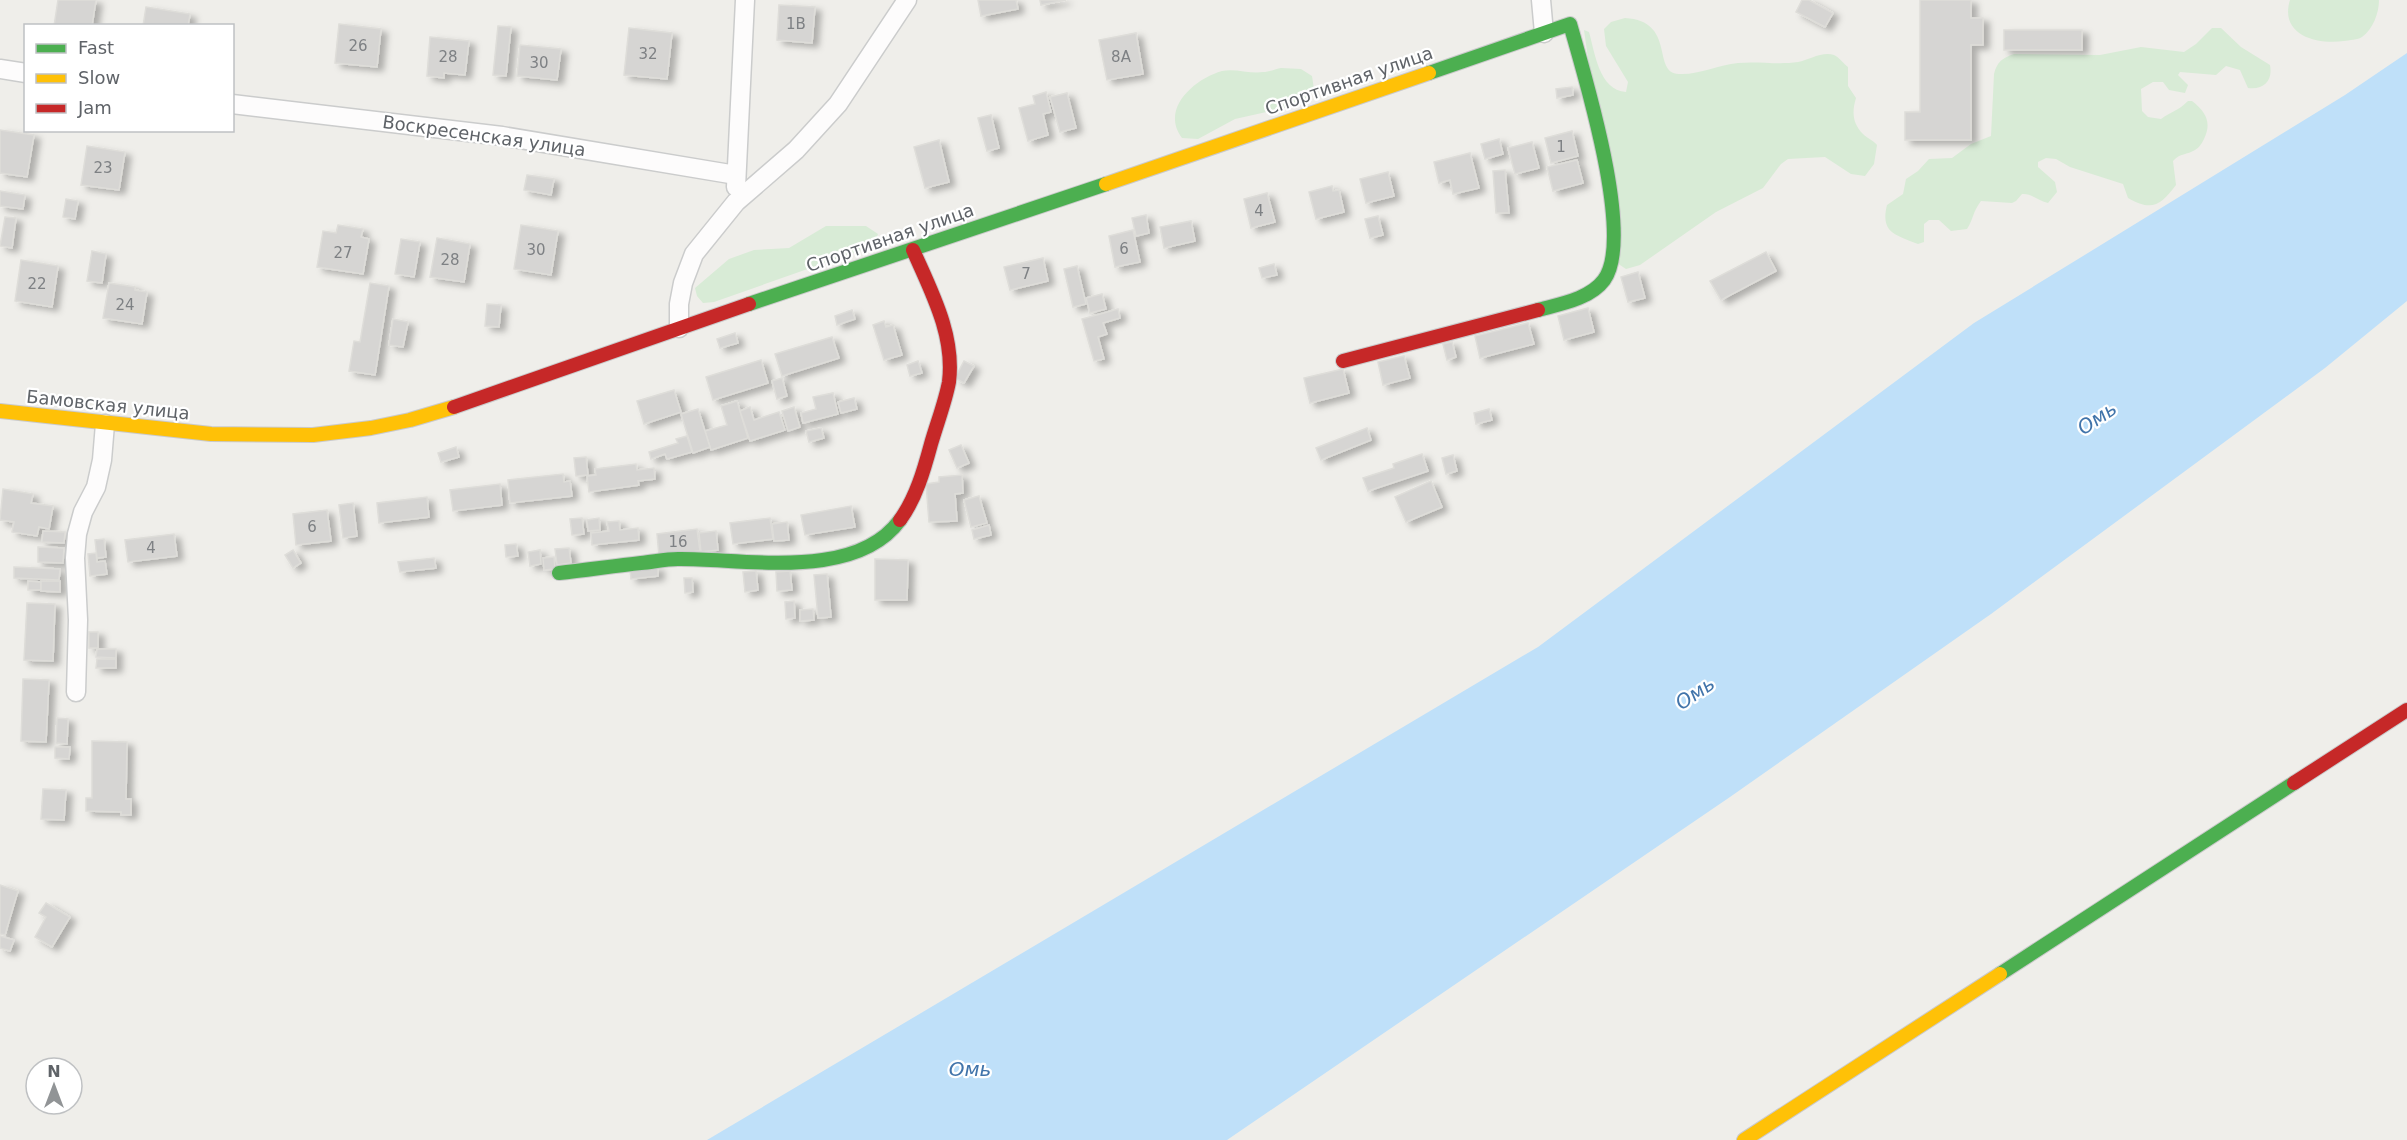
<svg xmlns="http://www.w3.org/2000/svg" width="2407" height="1140" font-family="'DejaVu Sans',sans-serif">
  <defs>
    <filter id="shadow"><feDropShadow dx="6" dy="4" stdDeviation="3" flood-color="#0004"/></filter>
  </defs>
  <rect width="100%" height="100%" fill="#efeeea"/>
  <!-- green -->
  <g fill="#d8ebd6">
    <path d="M2290,0H2379C2379,13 2373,29 2362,37C2358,40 2349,40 2344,41C2317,45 2279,35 2290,0Z"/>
    <path d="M1625,18C1677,21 1651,73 1679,74C1699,75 1718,65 1738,63C1758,61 1778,65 1798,62C1809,60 1822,51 1834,55C1839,57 1844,64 1848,67V86L1856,98C1852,111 1852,123 1863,134C1867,138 1873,140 1877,145L1874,164L1865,176L1851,174L1825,157L1788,159L1781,164L1763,188L1716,212L1640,265L1626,269L1617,263L1584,30L1589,32C1595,53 1599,90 1626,92L1628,82L1606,46L1604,29L1611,22Z"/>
    <path d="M2212,28H2221L2241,47L2270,65C2273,81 2264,90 2248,88L2240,70L2226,66L2216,75L2180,72L2178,75L2188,85L2185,93L2169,90L2163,82H2153L2141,89L2142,111L2148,117L2161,119C2172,111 2178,111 2188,101H2192C2206,112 2212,122 2204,139C2202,143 2199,148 2195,150C2187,155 2180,153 2173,161L2176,185C2161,205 2152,212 2128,198L2123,184L2070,167L2056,159L2046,158L2038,162V167L2055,182L2057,192L2048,203C2039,201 2031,193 2022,194L2016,201L2012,203L1981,201C1972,213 1974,218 1967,229L1951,231L1939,220H1929L1924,224V242L1918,244C1896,235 1880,233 1887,205L1903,194L1906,179L1918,171L1929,159L1952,158L1971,144L1991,136L1994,74C1997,62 2002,58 2014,54L2100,55L2141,47L2184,52L2196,44Z"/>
    <path d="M1281,68L1301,69L1312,76L1314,89L1302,104L1235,119L1198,139L1182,138C1160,109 1194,79 1222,71C1235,68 1250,74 1263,72C1269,72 1276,69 1281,68Z"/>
    <path d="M826,226H866L878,234L873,246L714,302L703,303L697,296L695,288L729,259L754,250L789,248Z"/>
  </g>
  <!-- water -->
  <path fill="#bfe0f9" d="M2407,53V301L2325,368L1991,614L1730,797L1227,1140H707L1538,647L1974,323L2345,95Z"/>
  <!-- building -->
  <g fill="#d6d5d3" stroke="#deddd9" stroke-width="1.5" filter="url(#shadow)">
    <path d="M58,0H96L92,26H54Z"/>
    <path d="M978,0H1016L1018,9L981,16Z"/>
    <path d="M1040,0H1066L1041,5Z"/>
    <path d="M1802,0H1809L1833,13L1825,27L1796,12Z"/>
    <path d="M1920,0H1971V18H1983V45H1971V140H1905V112H1920Z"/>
    <path d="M779,5L815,7L812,43L777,40Z"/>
    <path d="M146,7L190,14L188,26H143Z"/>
    <path d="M339,24L381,29L377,67L335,63Z"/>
    <path d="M498,26L511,27L506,76L493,75Z"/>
    <path d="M629,28L672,33L667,79L624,75Z"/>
    <rect x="2004" y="30" width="78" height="20"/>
    <path d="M1136,33L1143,74L1107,80L1099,40Z"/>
    <path d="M430,37L469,41L465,75L444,73V78L427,76Z"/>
    <path d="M520,45L561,49L557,80L517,76Z"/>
    <path d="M1572,87L1573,95L1557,98L1556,89Z"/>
    <path d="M1046,92L1051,112L1043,114L1048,135L1028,141L1019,108L1035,104L1033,96Z"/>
    <path d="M1067,93L1076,128L1060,132L1050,97Z"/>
    <path d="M991,115L999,148L987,151L978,118Z"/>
    <path d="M0,130L34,135L27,177L0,173Z"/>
    <path d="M1572,131L1578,156L1551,163L1545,138Z"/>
    <path d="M1499,139L1503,154L1485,159L1481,144Z"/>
    <path d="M939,140L949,182L925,188L914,147Z"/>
    <path d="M1532,142L1539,168L1515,174L1508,148Z"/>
    <path d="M87,146L125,152L119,190L81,185Z"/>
    <path d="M1470,153L1479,188L1453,194L1450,180L1439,183L1434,162Z"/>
    <path d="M1577,160L1583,183L1553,191L1547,167Z"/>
    <path d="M1505,170L1509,213H1496L1493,171Z"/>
    <path d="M1388,172L1394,196L1366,203L1360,179Z"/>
    <path d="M527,175L554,179L551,195L524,190Z"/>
    <path d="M1332,186L1333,191L1339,190L1344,212L1316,219L1309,192Z"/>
    <path d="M0,191L25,195L23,209L0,206Z"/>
    <path d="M1267,193L1275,222L1251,228L1244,199Z"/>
    <path d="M66,199L78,201L75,219L63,217Z"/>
    <path d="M1146,215L1149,233L1136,236L1132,218Z"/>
    <path d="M1378,216L1383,235L1370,238L1365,219Z"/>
    <path d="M5,217L16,218L12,248L0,246Z"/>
    <path d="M1191,221L1195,241L1164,248L1160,227Z"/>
    <path d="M338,225L363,229L361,237L369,239L363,274L317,267L323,231L336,233Z"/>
    <path d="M521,225L558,231L551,275L514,269Z"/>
    <path d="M1133,230L1140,262L1115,267L1109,236Z"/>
    <path d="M437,238L470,244L464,282L430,277Z"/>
    <path d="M401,239L420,242L414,277L395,274Z"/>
    <path d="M92,251L106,254L102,283L87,281Z"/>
    <path d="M1766,252L1776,271L1721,300L1710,281Z"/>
    <path d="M1043,258L1048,281L1010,290L1004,267Z"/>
    <path d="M21,260L58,266L52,307L15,301Z"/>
    <path d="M1274,264L1277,275L1262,278L1259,268Z"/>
    <path d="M1077,266L1086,304L1073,307L1064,269Z"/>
    <path d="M1638,272L1645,298L1628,302L1621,277Z"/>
    <path d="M109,283L135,287V290L147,292L142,324L103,318Z"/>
    <path d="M370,283L389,286L375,375L349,371L354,341L360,342Z"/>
    <path d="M1102,294L1106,309L1090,313L1086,298Z"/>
    <path d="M487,304L501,305L499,327L485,326Z"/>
    <path d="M1588,308L1594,332L1564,340L1558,316Z"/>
    <path d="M1118,309L1120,318L1103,323L1107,334L1098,337L1104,359L1094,361L1082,319Z"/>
    <path d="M852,310L855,319L837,325L835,316Z"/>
    <path d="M393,319L408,322L403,347L389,345Z"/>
    <path d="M884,321L886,327L893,325L902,355L884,360L873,325Z"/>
    <path d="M1528,323L1534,344L1480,358L1475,336Z"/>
    <path d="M735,333L738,343L720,348L717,339Z"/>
    <path d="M832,337L839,358L782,376L775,354Z"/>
    <path d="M1452,342L1456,357L1447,360L1443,344Z"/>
    <path d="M1404,356L1410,378L1383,385L1378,362Z"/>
    <path d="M761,360L768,383L713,400L706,377Z"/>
    <path d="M918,361L922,373L910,376L907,365Z"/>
    <path d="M964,361L974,366L964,383L955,378Z"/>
    <path d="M1343,369L1349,393L1310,403L1304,378Z"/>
    <path d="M782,378L787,396L777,399L772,381Z"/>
    <path d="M674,390L681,412L644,424L637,401Z"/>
    <path d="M833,393L838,414L803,423L801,413L816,409L813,397Z"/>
    <path d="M854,398L857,409L841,413L838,402Z"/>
    <path d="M737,401L748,438L711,450L705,431L727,425L721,406Z"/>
    <path d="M750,407L754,420L779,412L785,430L750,441L740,411Z"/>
    <path d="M794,407L800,427L788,431L782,411Z"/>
    <path d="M698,409L710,447L693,453L681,414Z"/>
    <path d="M1489,409L1492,420L1476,424L1474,413Z"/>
    <path d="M821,428L824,438L809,442L806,431Z"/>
    <path d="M1367,428L1371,440L1321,460L1316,448Z"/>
    <path d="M687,436L692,452L667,459L665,454L651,459L649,452L678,443L676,439Z"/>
    <path d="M961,445L969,463L957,468L949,450Z"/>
    <path d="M456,447L459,457L441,462L438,453Z"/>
    <path d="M1422,454L1428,471L1368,491L1363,478L1394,468L1393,464Z"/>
    <path d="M1453,455L1457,471L1446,474L1442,458Z"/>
    <path d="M586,457L588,475L576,476L574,458Z"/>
    <path d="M636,464L637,470L654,468L655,479L638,481L639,485L589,492L587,476L596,475L595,469Z"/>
    <path d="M563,474L564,482L570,481L572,496L510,503L508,480Z"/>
    <path d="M962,475L963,493L955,494L957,521L929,522L926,484L939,482V477Z"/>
    <path d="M1431,481L1442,507L1406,522L1395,497Z"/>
    <path d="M500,484L502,505L453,511L450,490Z"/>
    <path d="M3,489L33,494L31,503L53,506L49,529L39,527L37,536L12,532L14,522L0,520Z"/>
    <path d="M979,496L987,523L971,527L964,500Z"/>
    <path d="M427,497L429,517L379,523L377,503Z"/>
    <path d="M353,503L357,536L343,538L339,505Z"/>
    <path d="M851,506L855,527L805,535L801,515Z"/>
    <path d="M327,510L331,541L296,545L293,514Z"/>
    <path d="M582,518L584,534L572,535L570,519Z"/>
    <path d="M599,518L600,530L588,531L587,520Z"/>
    <path d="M770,518L773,539L733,544L730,523Z"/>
    <path d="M619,521L620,530L638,528L639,540L592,545L591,533L609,531L607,522Z"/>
    <path d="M787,522L789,540L774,541L772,524Z"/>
    <path d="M989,525L991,535L974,539L972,530Z"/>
    <path d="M697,529L700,551L659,556L657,534Z"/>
    <path d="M43,531L65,532L64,543L42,542Z"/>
    <path d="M716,531L718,550L701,552L699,533Z"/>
    <path d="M174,534L177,556L128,562L125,540Z"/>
    <path d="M104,539L106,557L97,558L95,540Z"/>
    <path d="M516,544L518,556L506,557L505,545Z"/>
    <path d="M38,547L64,548L63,563L38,562Z"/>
    <path d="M569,548L571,563L557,565L555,549Z"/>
    <path d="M293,550L301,563L293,568L285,555Z"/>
    <path d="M540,550L541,564L530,566L528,552Z"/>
    <path d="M96,553L97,562L105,561L107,574L90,576L88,554Z"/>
    <path d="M554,557L555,569L544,570L543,558Z"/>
    <path d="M434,558L436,568L400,572L398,562Z"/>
    <path d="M875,559L908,560L907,600H875Z"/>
    <path d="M14,567L60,569L59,580L14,578Z"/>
    <path d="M658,567V576L631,579L630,570Z"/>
    <path d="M756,571L758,590L745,592L743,572Z"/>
    <path d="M790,571L792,590L777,591L776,572Z"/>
    <path d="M827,574L831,617L818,618L814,575Z"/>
    <path d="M684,578H692L693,592L685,593Z"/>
    <path d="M28,581L41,582V590H28Z"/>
    <path d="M41,581H60V592L41,591Z"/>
    <path d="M794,601L795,618L786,619L785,602Z"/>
    <path d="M27,603L55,604L53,661L24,660Z"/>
    <path d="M813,609L814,620L800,621V610Z"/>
    <rect x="89" y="632" width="9" height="16"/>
    <path d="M97,649H116V658L96,657Z"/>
    <path d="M97,659H116V668H96Z"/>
    <path d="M23,679L49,680L46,742L21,741Z"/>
    <path d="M57,718L68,719L67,744L56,743Z"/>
    <path d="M92,741L127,742L126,799H131V815H121V812L86,811V798H92Z"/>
    <path d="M55,747H70L69,759L55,758Z"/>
    <path d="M43,789L66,790L64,820L41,819Z"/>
    <path d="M0,885L18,891L5,935L0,934Z"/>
    <path d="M46,903L70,917L52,947L35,937L46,917L39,913Z"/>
    <path d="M0,936L14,940L10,951L0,948Z"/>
  </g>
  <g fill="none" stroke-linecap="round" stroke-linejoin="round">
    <defs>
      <g id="street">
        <path d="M1541,0L1544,33"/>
        <path d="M0,69L26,73"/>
        <path d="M232,104L502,136L736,175"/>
        <path d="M736,187L745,0"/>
        <path d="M679,328V304L683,283L694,254L736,202L796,150L838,104L907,0"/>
        <path d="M76,692L78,620L75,558L77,534L83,512L96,487L102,460L105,424"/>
      </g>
      <g id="fast">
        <path d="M1429,73L1570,24C1584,74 1635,238 1604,280C1590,299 1560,304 1538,310"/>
        <path d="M749,304L1106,184"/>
        <path d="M559,573C586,570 614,566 641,563C653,562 665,559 678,559C743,558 855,582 900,520"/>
        <path d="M2000,974L2294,783"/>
      </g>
      <g id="slow">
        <path d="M1106,184L1429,73"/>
        <path d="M0,411L211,434L313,435L371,428L410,420L454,407"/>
        <path d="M1744,1140L2000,974"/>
      </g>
      <g id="jam">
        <path d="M1343,361L1538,310"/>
        <path d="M454,407L749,304"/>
        <path d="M900,520C916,498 924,470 931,444C937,423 945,403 949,382C955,335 931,291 913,250"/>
        <path d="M2294,783L2407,710"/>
      </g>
    </defs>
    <!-- street casing -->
    <use href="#street" stroke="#cbcccc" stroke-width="21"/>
    <!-- fast casing -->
    <use href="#fast" stroke="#cacacb" stroke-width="16"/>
    <!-- slow casing -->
    <use href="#slow" stroke="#cacacb" stroke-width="16"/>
    <!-- jam casing -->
    <use href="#jam" stroke="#cacacb" stroke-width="16"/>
    <!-- street -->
    <use href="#street" stroke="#fdfcfc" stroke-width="18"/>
    <!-- fast -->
    <use href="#fast" stroke="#4caf50" stroke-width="14"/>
    <!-- slow -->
    <use href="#slow" stroke="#ffc107" stroke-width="14"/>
    <!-- jam -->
    <use href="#jam" stroke="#c62828" stroke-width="14"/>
  </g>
  <g text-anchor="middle" stroke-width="4.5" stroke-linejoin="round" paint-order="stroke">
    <!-- number labels -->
    <g font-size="15" fill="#7e8184">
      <text x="796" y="29">1В</text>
      <text x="358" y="51">26</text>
      <text x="648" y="59">32</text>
      <text x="448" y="62">28</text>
      <text x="1121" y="62">8А</text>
      <text x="539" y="68">30</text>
      <text x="1561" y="152">1</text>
      <text x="103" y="173">23</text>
      <text x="1259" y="216">4</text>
      <text x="1124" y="254">6</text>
      <text x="536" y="255">30</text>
      <text x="343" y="258">27</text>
      <text x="450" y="265">28</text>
      <text x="1026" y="279">7</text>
      <text x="37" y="289">22</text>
      <text x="125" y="310">24</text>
      <text x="312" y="532">6</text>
      <text x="678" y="547">16</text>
      <text x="151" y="553">4</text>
    </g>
    <!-- street labels -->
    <g font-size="18" fill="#5f6368" stroke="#fff">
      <text transform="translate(1349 81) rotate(-19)" y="6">Спортивная улица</text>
      <text transform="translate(484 136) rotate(8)" y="6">Воскресенская улица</text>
      <text transform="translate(890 238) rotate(-19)" y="6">Спортивная улица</text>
      <text transform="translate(108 405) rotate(6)" y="6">Бамовская улица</text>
    </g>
    <!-- water labels -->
    <g font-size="20" font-style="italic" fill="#4174aa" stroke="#fff">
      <text transform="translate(2097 418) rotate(-34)" y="7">Омь</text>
      <text transform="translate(1695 693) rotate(-34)" y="7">Омь</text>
      <text x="970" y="1076">Омь</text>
    </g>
  </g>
  <!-- legend -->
  <rect x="24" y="24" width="210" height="108" fill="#ffffff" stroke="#bfc1c3" stroke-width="1.5"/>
  <rect x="36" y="44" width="30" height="9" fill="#4caf50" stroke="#bfc1c3" stroke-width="1.5"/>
  <text x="78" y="54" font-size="18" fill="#5f6368">Fast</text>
  <rect x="36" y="74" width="30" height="9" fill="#ffc107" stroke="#bfc1c3" stroke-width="1.5"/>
  <text x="78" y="84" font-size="18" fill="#5f6368">Slow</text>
  <rect x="36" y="104" width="30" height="9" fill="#c62828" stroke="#bfc1c3" stroke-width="1.5"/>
  <text x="78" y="114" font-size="18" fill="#5f6368">Jam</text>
  <!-- north arrow -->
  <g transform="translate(54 1086)"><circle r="28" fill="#ffffff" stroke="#bfc1c3" stroke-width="1.5"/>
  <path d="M0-4.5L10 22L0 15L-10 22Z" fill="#919496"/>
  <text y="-9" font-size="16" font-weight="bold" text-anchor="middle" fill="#5f6368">N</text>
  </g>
</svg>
